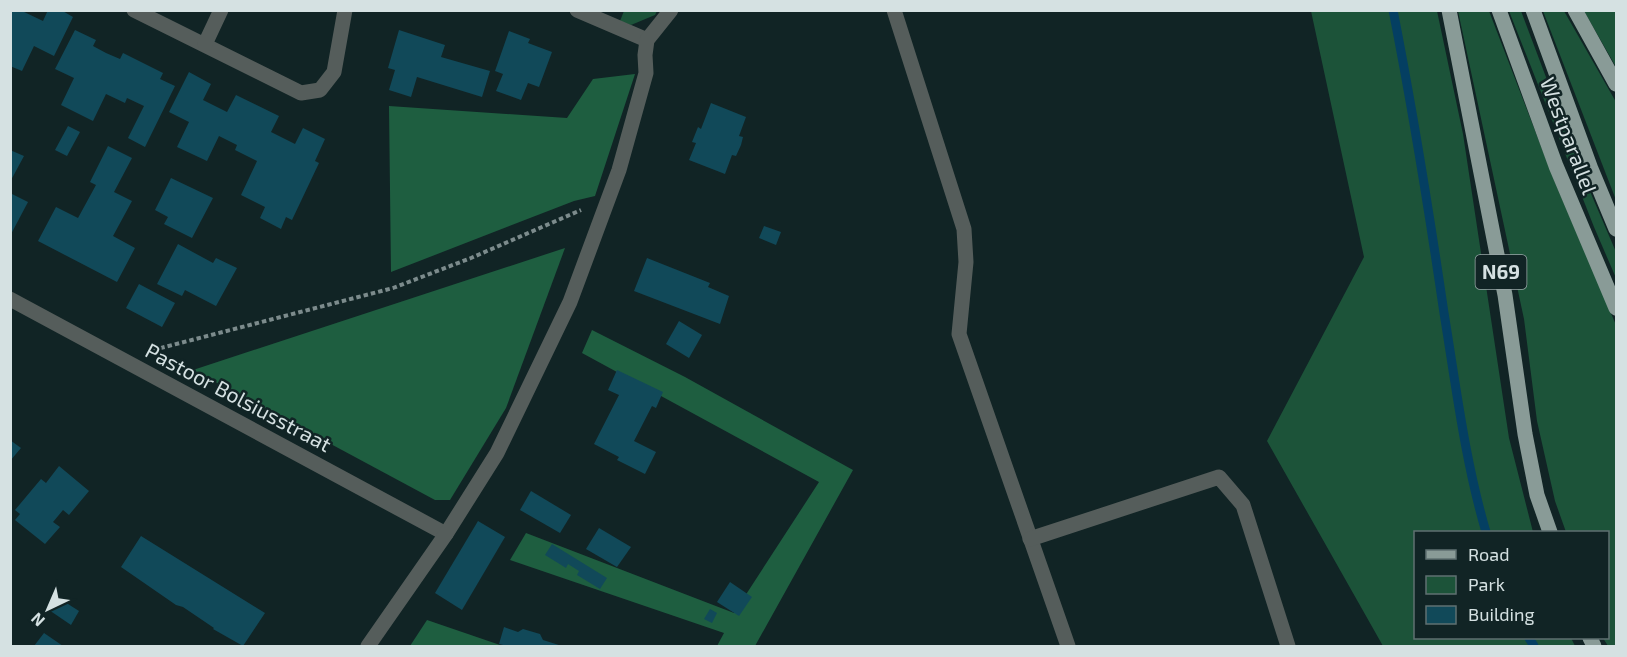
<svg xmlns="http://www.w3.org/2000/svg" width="1627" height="657" font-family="'Exo 2',sans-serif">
  <rect width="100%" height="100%" fill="#112425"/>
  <!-- green -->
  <g fill="#1c5339">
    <path d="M624,11H657L655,15L631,25L620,21Z"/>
    <path d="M1311,11H1437L1463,134L1509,438L1533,532H1416V638H1571L1575,646H1383L1267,441L1364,257Z"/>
    <path d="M1458,11H1489L1554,180L1616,325V646H1608L1603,638H1608V532H1566L1555,501L1537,421L1524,319Z"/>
    <path d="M1509,11H1521L1583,175L1616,252V278L1594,227Z"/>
    <path d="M1543,11H1564L1616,102V200Z"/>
    <path d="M1584,11H1616V67Z"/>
  </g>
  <!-- forest -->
  <g fill="#1e5e40">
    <path d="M635,74L595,196L574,201L391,272L389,106L567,118L593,79Z"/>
    <path d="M565,248L506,408L450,500H435L193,370Z"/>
    <path d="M592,330L685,377L853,470L755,646H717L724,633L510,560L526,533L734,613L819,482L582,353Z"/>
    <path d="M427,620L503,646H410Z"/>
  </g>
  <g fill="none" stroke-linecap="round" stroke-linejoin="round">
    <!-- stream -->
    <g stroke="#043f62" stroke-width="9">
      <path d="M1393,10C1413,111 1429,211 1444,313C1456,386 1465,461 1486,532"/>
      <path d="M1529,638L1534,646"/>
    </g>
  </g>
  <!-- building -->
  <g fill="#114959">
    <path d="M10,10H20L43,21L48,10H61L73,17L54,56L34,46L22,71L10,66Z"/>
    <path d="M75,30L96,40L93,46L106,53L120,59L123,53L163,73L160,79L175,86L145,147L128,138L144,106L127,98L125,103L106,94L93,121L61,105L74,78L55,69Z"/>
    <path d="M399,30L445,45L441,57L490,71L482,97L417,77L411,97L389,90L395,70L388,68Z"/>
    <path d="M509,31L530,39L528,43L552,52L539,87L528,83L521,100L496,91L503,74L495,71Z"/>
    <path d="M189,72L211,84L203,100L227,112L236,95L279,116L271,132L295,144L303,128L325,139L315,161L319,163L292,220L286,217L281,229L260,218L265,207L241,195L257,161L235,150L237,145L219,136L207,161L177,147L189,122L169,112Z"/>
    <path d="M711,103L746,117L739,136L743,137L741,145L736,156L732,155L725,174L689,160L696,143L692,142L698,127L701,129Z"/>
    <path d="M68,126L80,132L67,156L55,150Z"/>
    <path d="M108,146L132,158L114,192L132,201L113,236L135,248L117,282L38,241L56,207L78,218L96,185L90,182Z"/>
    <path d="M10,150L24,156L10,182Z"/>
    <path d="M171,178L213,198L192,238L164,224L168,217L155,210Z"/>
    <path d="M10,193L28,202L10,236Z"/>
    <path d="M764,226L781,232L776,245L759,238Z"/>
    <path d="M178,244L213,263L216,258L237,268L216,306L185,290L182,296L157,284Z"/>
    <path d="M647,258L710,283L708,287L729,296L720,324L634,291Z"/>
    <path d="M139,284L175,303L162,327L126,308Z"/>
    <path d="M679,321L702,335L689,358L666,344Z"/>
    <path d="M617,370L663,392L656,408L652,406L634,441L656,452L645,474L617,460L619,457L594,444L619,395L608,390Z"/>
    <path d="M10,440L21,448L10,461Z"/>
    <path d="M59,466L89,491L69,515L63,510L53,522L60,527L45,544L15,520L20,514L15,510L41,479L46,483Z"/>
    <path d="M531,491L571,515L560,533L520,510Z"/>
    <path d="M478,521L505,537L462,610L435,593Z"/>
    <path d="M599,528L631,547L617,567L586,549Z"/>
    <path d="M141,536L265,613L243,646L213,629L214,628L183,607L176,605L121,567Z"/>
    <path d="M552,544L607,578L600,589L577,575L579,571L568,564L566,568L545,555Z"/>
    <path d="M730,582L752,597L739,616L717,602Z"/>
    <path d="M57,597L79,611L71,625L49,610Z"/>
    <path d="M710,609L717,613L712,623L704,619Z"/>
    <path d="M504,627L518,632L523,629L540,634L543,640L562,646H507L499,644Z"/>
    <path d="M44,633L63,646H34Z"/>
  </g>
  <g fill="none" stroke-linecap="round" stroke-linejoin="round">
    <!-- path -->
    <path stroke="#7c8b8c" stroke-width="4" stroke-dasharray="4.5 3" stroke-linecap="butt" d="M153,350L393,288L471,258L581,210"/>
    <!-- minor -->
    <g stroke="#555d5b" stroke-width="15">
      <path d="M134,10L301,93L320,90L334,72L345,10"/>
      <path d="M577,10L647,40"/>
      <path d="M894,10L964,229L966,262L959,334L1068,646"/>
      <path d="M205,44L221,10"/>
      <path d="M10,299L446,534"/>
      <path d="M1030,539L1219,477L1243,505L1288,646"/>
      <path d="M368,646L446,534L497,453L570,302L619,170L646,73L645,55L647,40L671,10"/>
    </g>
    <!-- major -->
    <g stroke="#899b97" stroke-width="15">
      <path d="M1449,10L1505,295L1525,434L1537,495L1550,532"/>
      <path d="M1499,10L1556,166L1616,308"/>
      <path d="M1533,10L1591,169L1616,229"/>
      <path d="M1575,10L1616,84"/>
      <path d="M1590,638L1594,646"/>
    </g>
  </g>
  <g text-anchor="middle" stroke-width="5" stroke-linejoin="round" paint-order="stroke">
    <!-- shield labels -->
    <rect fill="#112425" stroke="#9aa8a9" stroke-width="1.5" x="1475.5" y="255" width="51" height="34" rx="4.5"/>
    <g font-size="20" font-weight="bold" fill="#d5e1e2">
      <text x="1501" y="279">N69</text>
    </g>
    <!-- street labels -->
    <g font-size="21" fill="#d5e1e2" stroke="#112425">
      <text transform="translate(1568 136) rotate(69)" y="7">Westparallel</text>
      <text transform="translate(238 398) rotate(28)" y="7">Pastoor Bolsiusstraat</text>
    </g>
  </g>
  <!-- border -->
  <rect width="1627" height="657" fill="none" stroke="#d5e1e2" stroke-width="24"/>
  <!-- legend -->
  <rect x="1414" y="531" width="195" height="108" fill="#112425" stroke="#5f7071" stroke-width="1.5"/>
  <rect x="1426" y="550" width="30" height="9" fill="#899b97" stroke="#5f7071" stroke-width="1.5"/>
  <text x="1468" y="561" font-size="18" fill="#d5e1e2">Road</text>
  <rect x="1426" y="576" width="30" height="18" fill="#1c5339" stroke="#5f7071" stroke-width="1.5"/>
  <text x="1468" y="591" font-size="18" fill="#d5e1e2">Park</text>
  <rect x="1426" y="606" width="30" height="18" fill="#114959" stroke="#5f7071" stroke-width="1.5"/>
  <text x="1468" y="621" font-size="18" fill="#d5e1e2">Building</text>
  <!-- north arrow -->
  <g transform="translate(48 609) rotate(224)" stroke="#112425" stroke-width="4.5" paint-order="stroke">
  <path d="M0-4.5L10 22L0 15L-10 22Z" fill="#d5e1e2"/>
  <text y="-9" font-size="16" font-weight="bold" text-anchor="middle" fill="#d5e1e2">N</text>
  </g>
</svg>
